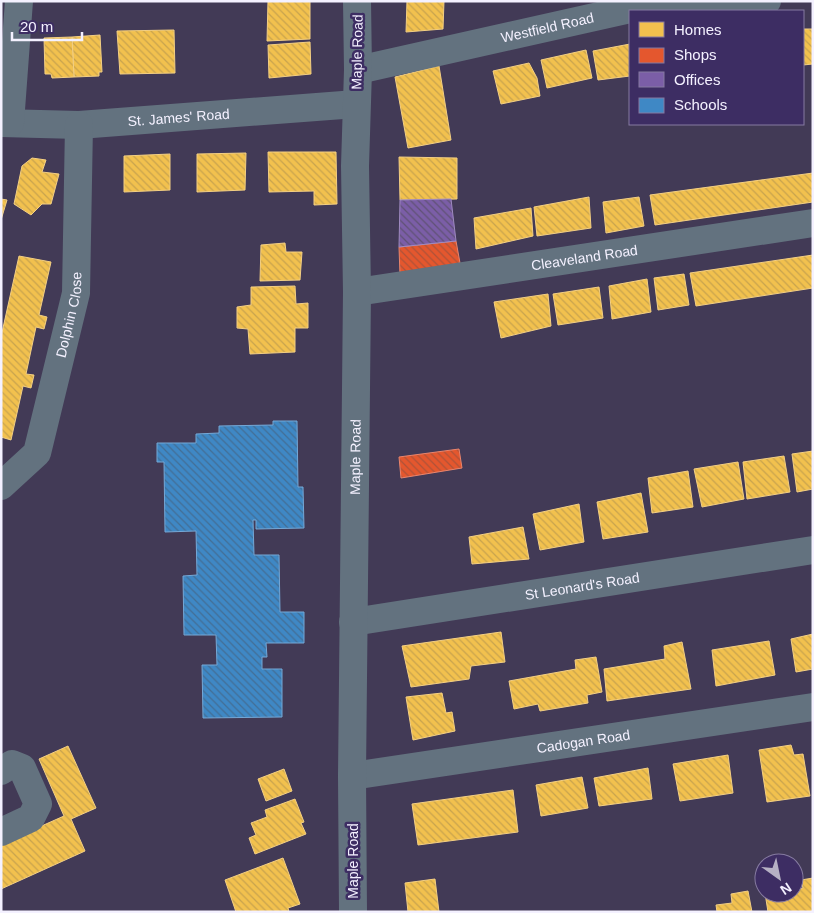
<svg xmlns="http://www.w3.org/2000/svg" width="814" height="913" font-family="Arial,sans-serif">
  <defs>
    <pattern id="homes-back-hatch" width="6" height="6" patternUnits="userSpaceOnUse" patternTransform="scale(1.25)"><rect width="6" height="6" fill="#f2c14e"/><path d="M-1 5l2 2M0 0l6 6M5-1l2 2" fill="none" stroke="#c8a34e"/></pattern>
    <pattern id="shops-back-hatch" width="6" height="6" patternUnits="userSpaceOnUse" patternTransform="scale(1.25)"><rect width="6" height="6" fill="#e4572e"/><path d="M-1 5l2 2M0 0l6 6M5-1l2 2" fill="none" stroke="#ae5238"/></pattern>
    <pattern id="offices-back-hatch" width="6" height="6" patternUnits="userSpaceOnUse" patternTransform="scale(1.25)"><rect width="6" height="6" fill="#7b5ea7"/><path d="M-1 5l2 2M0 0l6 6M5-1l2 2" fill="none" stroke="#605275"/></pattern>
    <pattern id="schools-back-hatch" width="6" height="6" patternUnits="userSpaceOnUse" patternTransform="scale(1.25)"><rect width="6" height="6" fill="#3f88c5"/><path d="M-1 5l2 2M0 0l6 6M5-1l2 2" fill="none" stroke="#436e95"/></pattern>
  </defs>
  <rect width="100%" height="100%" fill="#423a56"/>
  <!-- homes -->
  <g fill="url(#homes-back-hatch)" stroke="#f3cf83">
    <path d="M268,1H310V39L267,41Z"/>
    <path d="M407,1H444L443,29L406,32Z"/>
    <path d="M803,29H813V64L803,65Z"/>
    <path d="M174,30L175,73L120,74L117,31Z"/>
    <path d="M100,35L102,72H99V76L74,77L72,37Z"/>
    <path d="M72,37L74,77L52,78L51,74H45L44,38Z"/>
    <path d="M310,42L311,74L269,78L268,45Z"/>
    <path d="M630,44V76L598,80L593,51Z"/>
    <path d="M586,50L592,78L547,88L541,60Z"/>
    <path d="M529,63L537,78L540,96L501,104L493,71Z"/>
    <path d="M439,66L451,140L408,148L395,77Z"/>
    <path d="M268,152H336L337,204L314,205V191L269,192Z"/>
    <path d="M246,153L245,190L197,192V154Z"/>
    <path d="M170,154V190L124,192V156Z"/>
    <path d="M399,157L457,158V199L400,200Z"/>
    <path d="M32,158L46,160L42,172L59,174L51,204H42L31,215L14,204L22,166Z"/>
    <path d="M813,173V202L655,225L650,195Z"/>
    <path d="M589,197L591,228L537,236L534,207Z"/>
    <path d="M639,197L644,226L606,233L603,202Z"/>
    <path d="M1,199L7,200L1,220Z"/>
    <path d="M531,208L533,236L476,249L474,218Z"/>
    <path d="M285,243L286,252H302L300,280L260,281L261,245Z"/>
    <path d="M813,255V288L696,306L690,273Z"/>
    <path d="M19,256L51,262L39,315L47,317L44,329L36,327L26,374L34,375L31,388L23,386L11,440L1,437V337Z"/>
    <path d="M684,274L689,305L658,310L654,278Z"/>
    <path d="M647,279L651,312L612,319L609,286Z"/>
    <path d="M295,286L296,304L308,303V328H295V352L250,354L248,329L237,328V307L251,305V287Z"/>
    <path d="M599,287L603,318L558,325L553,294Z"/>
    <path d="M548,294L551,326L501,338L494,302Z"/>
    <path d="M813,451V489L797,492L792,454Z"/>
    <path d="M784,456L790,492L747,499L743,462Z"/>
    <path d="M738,462L744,499L702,507L694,469Z"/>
    <path d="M688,471L693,507L652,513L648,478Z"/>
    <path d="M641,493L648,532L603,539L597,502Z"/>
    <path d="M579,504L584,542L540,550L533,514Z"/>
    <path d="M523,527L529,559L472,564L469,537Z"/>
    <path d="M501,632L505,662L471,666L469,679L411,687L402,646Z"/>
    <path d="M813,634V669L796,672L791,639Z"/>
    <path d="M769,641L775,675L716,686L712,650Z"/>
    <path d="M682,642L691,689L607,701L604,669L665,659L664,646Z"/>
    <path d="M596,657L602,692L587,695L588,703L540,711L538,704L514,709L509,681L576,669L575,660Z"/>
    <path d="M442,693L446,713L452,712L455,731L413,740L406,697Z"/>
    <path d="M791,745L794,755L803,754L810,796L767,802L759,750Z"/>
    <path d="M68,746L96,808L71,819L85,851L1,889V844L64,816L39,759Z"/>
    <path d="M728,755L733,793L680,801L673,764Z"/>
    <path d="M648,768L652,799L599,806L594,778Z"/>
    <path d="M284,769L292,791L266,801L258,779Z"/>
    <path d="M582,777L588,808L541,816L536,785Z"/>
    <path d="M513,790L518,832L418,845L412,804Z"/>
    <path d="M295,799L304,822L301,823L306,834L255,854L249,838L256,835L251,823L267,817L265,810Z"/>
    <path d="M283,858L300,904L288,908L289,912H236L225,880Z"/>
    <path d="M813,878V912H768L765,893H794V890L803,888L801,880Z"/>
    <path d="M435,879L439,912H408L405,883Z"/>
    <path d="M748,891L752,912H717L716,905L732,903L731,894Z"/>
  </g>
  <!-- shops -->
  <g fill="url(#shops-back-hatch)" stroke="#e9856d">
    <path d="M456,241L460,263L400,275L399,247Z"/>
    <path d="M459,449L462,468L401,478L399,457Z"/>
  </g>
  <!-- offices -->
  <path fill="url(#offices-back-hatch)" stroke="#9f8ac1" d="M451,199L456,241L399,247L400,200Z"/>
  <!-- schools -->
  <path fill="url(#schools-back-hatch)" stroke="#75a8d6" d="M273,421H297L298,487H303L304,528L256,529V520H253L254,555H279L280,612H304V643H266L267,657H262V669H282V717L203,718L202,665H217L216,635H184L183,576L197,575L196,531L165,532L164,462H157V443H196V434L219,433V426L273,425Z"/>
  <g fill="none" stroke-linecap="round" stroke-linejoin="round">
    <!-- minor -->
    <g stroke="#63727f" stroke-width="28">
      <path id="s1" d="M358,70L630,9L767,1"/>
      <path id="s2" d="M1,123L79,125L356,104"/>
      <path d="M10,123L19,1"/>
      <path id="s3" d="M357,292L813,223"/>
      <path id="s4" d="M1,486L37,453L76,293L79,125"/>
      <path id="s5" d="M353,622L813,550"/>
      <path d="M1,771L12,764L22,768L38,804L31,818L1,832"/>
      <path id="s6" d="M352,776L813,707"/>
      <path id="s7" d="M353,912L352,776L357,292L355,166L358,70L357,1"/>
    </g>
  </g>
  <g text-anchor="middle" stroke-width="5" stroke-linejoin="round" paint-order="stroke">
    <!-- street labels -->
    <g font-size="14" fill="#f4f1ff" stroke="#3d2d63">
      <text dy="5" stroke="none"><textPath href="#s1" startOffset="194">Westfield Road</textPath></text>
      <text transform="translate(357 52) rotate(-89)" y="5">Maple Road</text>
      <text dy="5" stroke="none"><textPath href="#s2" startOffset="178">St. James' Road</textPath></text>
      <text dy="5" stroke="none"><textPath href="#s3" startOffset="230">Cleaveland Road</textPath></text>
      <text dy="5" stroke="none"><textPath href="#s4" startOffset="191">Dolphin Close</textPath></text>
      <text dy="5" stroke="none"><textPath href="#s7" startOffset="455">Maple Road</textPath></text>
      <text dy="5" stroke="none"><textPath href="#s5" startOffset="232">St Leonard's Road</textPath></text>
      <text dy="5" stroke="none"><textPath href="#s6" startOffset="234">Cadogan Road</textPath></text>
      <text transform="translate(353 861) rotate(-90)" y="5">Maple Road</text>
    </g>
  </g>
  <!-- border -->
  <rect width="814" height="913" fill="none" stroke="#f4f1ff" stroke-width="5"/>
  <!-- legend -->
  <rect x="629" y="10" width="175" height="115" fill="#3d2d63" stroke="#867ba1"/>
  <rect x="639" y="22" width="25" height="15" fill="#f2c14e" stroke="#867ba1"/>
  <text x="674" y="35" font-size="15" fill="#f4f1ff">Homes</text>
  <rect x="639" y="48" width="25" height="15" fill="#e4572e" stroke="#867ba1"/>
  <text x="674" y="60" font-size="15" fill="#f4f1ff">Shops</text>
  <rect x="639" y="72" width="25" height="15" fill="#7b5ea7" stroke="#867ba1"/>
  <text x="674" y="85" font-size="15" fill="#f4f1ff">Offices</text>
  <rect x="639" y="98" width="25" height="15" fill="#3f88c5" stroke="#867ba1"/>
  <text x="674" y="110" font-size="15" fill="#f4f1ff">Schools</text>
  <!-- north arrow -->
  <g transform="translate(779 878) rotate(147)"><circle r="24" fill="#3d2d63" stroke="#867ba1"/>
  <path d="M0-4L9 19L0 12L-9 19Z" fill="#b6b1c4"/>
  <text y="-8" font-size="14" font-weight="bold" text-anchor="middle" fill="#f4f1ff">N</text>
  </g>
  <!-- scale -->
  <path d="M12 32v8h70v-8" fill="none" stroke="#f4f1ff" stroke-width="2.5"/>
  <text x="20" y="32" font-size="15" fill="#f4f1ff" stroke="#3d2d63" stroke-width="4" paint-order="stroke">20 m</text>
</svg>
